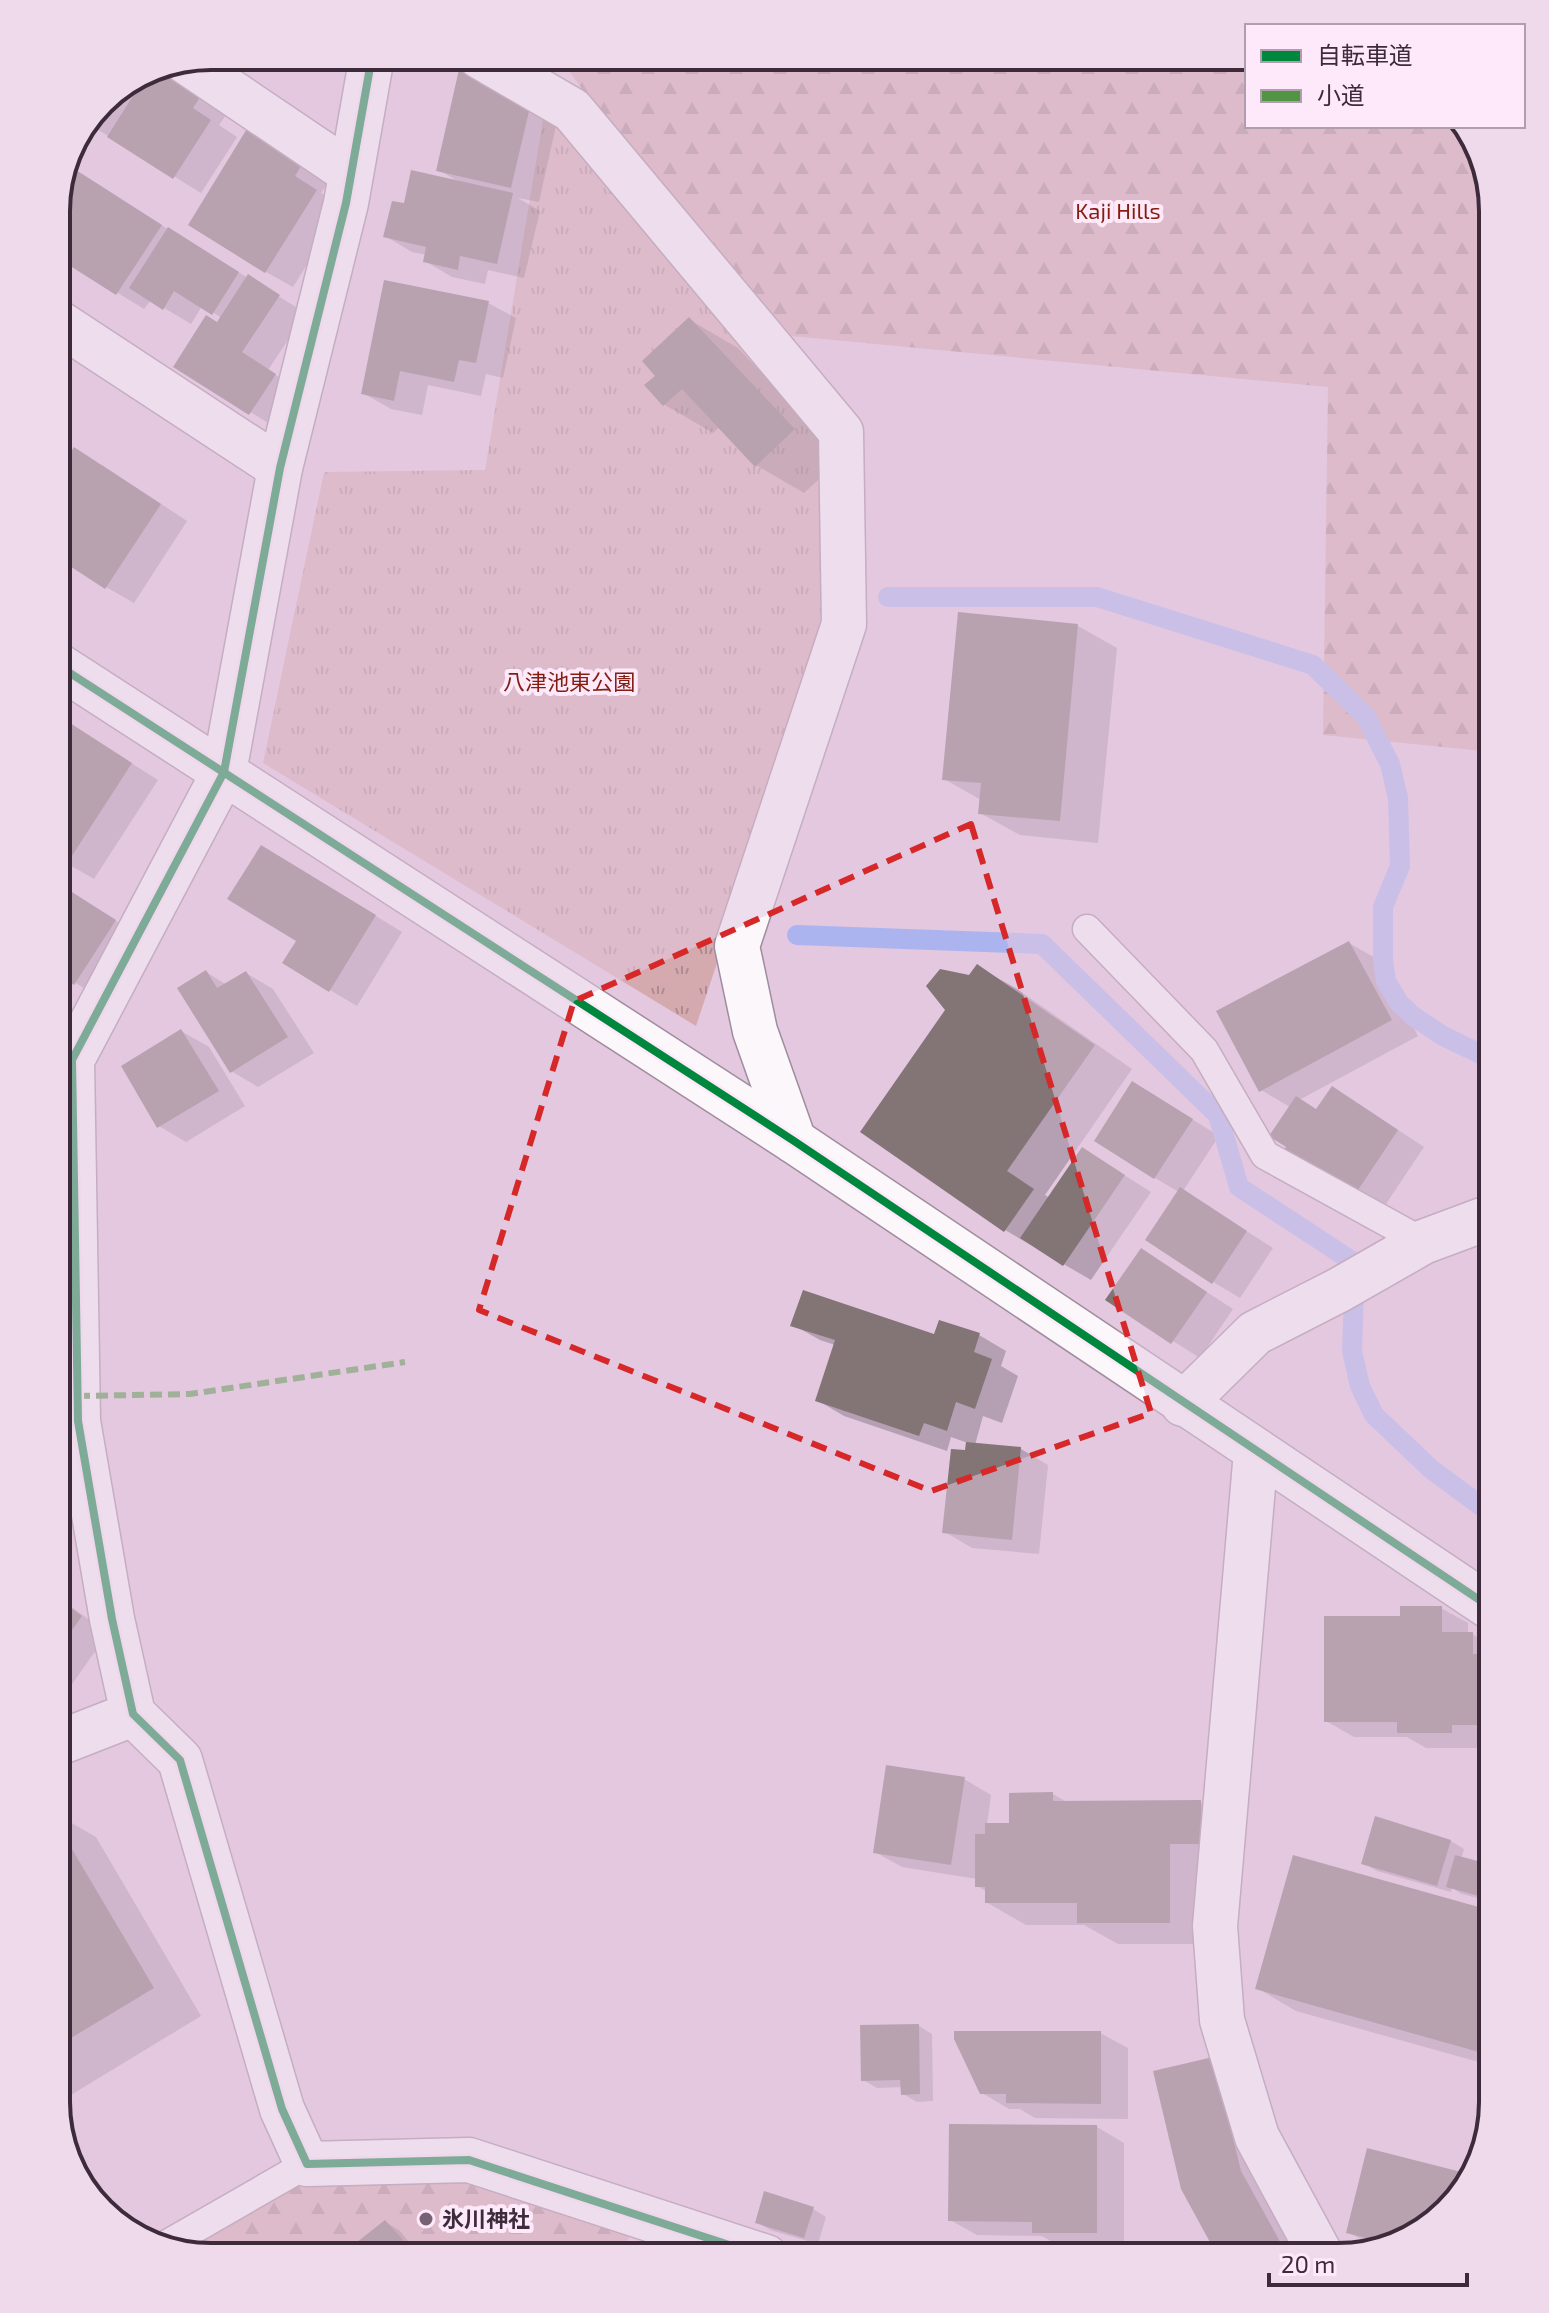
<svg xmlns="http://www.w3.org/2000/svg" width="1549" height="2313" font-family="'Exo 2','Noto Sans JP',sans-serif">
  <defs>
    <pattern id="forest-firs" width="22" height="20" patternUnits="userSpaceOnUse" patternTransform="scale(2)"><rect width="22" height="20" fill="#d5aaaf"/><path d="M5 1l3.5 6h-7zM16 11l3.5 6h-7z" fill="#ae8b90"/></pattern>
    <pattern id="park-tufts" width="24" height="20" patternUnits="userSpaceOnUse" patternTransform="scale(2)"><rect width="24" height="20" fill="#d5aaaf"/><path d="M3 7l-1-3M5 7V3M7 7l1-3M15 17l-1-3M17 17v-4M19 17l1-3" fill="none" stroke="#ae8b90"/></pattern>
  </defs>
  <rect width="100%" height="100%" fill="#e3c8e0"/>
  <!-- forest -->
  <g fill="url(#forest-firs)">
    <path d="M565,56H1247V126H1465L1472,134L1493,211V359L1489,387L1493,389V752L1323,735L1328,387L759,333L561,60Z"/>
    <path d="M460,2162L635,2226L619,2257H201L182,2250L314,2173Z"/>
  </g>
  <!-- park -->
  <path fill="url(#park-tufts)" d="M544,114L566,121L827,441L830,624L696,1026L263,763L324,472L485,470Z"/>
  <!-- shadow -->
  <g fill="#0003">
    <path d="M154,67L228,112L219,125L237,137L201,193L87,123L102,101Z"/>
    <path d="M462,67L559,112L539,202L518,198L540,211L524,278L488,270L485,284L452,277L425,261L427,255L412,252L385,236L406,205L459,182L439,170Z"/>
    <path d="M249,130L330,179L321,193L343,207L293,287L266,272Z"/>
    <path d="M82,174L169,230L306,313L268,370L302,392L278,429L176,366L222,318L202,306L191,324L151,300L144,309L56,255Z"/>
    <path d="M488,303L516,318L503,378L486,374L481,396L428,385L422,415L391,409L363,393Z"/>
    <path d="M690,320L738,348L842,458L804,493L756,465L720,426L713,433L665,405L647,386L658,376Z"/>
    <path d="M102,465L187,521L134,603L106,587Z"/>
    <path d="M1078,626L1117,648L1098,843L1020,835L980,813L981,800L944,779Z"/>
    <path d="M71,725L158,780L94,879L56,857Z"/>
    <path d="M289,863L402,932L357,1006L330,990L299,940Z"/>
    <path d="M56,882L142,938L102,999L56,971Z"/>
    <path d="M1349,943L1377,959L1418,1036L1299,1100L1318,1111L1359,1104L1424,1147L1380,1213L1289,1146L1290,1107L1261,1090Z"/>
    <path d="M978,967L1017,989L1132,1069L1045,1195L1050,1198L1083,1149L1151,1192L1091,1280L1005,1230L863,1132Z"/>
    <path d="M206,972L227,985L246,973L273,989L314,1053L258,1087L231,1071Z"/>
    <path d="M181,1031L209,1047L245,1106L186,1142L159,1126Z"/>
    <path d="M1160,1099L1219,1136L1183,1191L1273,1248L1240,1298L1213,1282L1179,1192L1155,1178Z"/>
    <path d="M1142,1250L1233,1309L1200,1358L1108,1300Z"/>
    <path d="M793,1325L935,1337L979,1335L1006,1351L1001,1366L1018,1376L1002,1423L983,1416L975,1445L1021,1449L1048,1465L1039,1554L972,1548L945,1532L968,1443L951,1437L947,1451L844,1416L817,1400L835,1345L820,1340Z"/>
    <path d="M56,1448L98,1477L56,1537Z"/>
    <path d="M56,1596L108,1633L56,1707Z"/>
    <path d="M1441,1608L1468,1623V1634H1472L1493,1646V1740H1479V1748H1426L1407,1737H1354L1326,1721L1402,1618Z"/>
    <path d="M964,1779L991,1795L987,1825H1011L1053,1794L1068,1803L1200,1802L1240,1825L1208,1944H1118L1084,1925H1026L986,1902V1891L977,1886V1879L902,1867L875,1852Z"/>
    <path d="M56,1814L96,1837L201,2016L56,2104Z"/>
    <path d="M1377,1819L1451,1841L1464,1849L1461,1859L1493,1867V1902L1462,1894L1452,1888L1451,1892L1377,1871L1363,1863Z"/>
    <path d="M1493,1913V2066L1296,2011L1257,1988Z"/>
    <path d="M919,2026L932,2034L933,2101L917,2102L903,2094V2087L877,2088L863,2080Z"/>
    <path d="M1100,2033L1128,2048V2119L1035,2118L1020,2109H1009L982,2093Z"/>
    <path d="M1241,2075L1306,2257H1220L1183,2188Z"/>
    <path d="M1097,2127L1124,2143V2247H1061L1042,2236L977,2235L950,2220Z"/>
    <path d="M1369,2151L1473,2177L1415,2236L1375,2247L1348,2232Z"/>
    <path d="M813,2209L826,2217L818,2244L770,2230L757,2222Z"/>
    <path d="M385,2222L399,2230L415,2249L406,2257H347Z"/>
    <path d="M655,2250L666,2257H646Z"/>
  </g>
  <g fill="none" stroke-linecap="round" stroke-linejoin="round">
    <!-- stream -->
    <g stroke="#acb4ef" stroke-width="20">
      <path d="M888,597H1097L1313,665L1366,717L1390,764L1398,798L1400,866L1383,907V960L1386,981L1399,1003L1413,1016L1443,1036L1493,1060"/>
      <path d="M797,935L1042,944L1218,1115L1239,1187L1355,1263L1352,1351L1360,1386L1374,1415L1431,1469L1493,1515"/>
    </g>
  </g>
  <!-- building -->
  <g fill="#837476">
    <path d="M460,65L533,94L511,188L436,171Z"/>
    <path d="M158,66L202,94L193,108L211,120L173,179L107,137L150,69Z"/>
    <path d="M113,94L91,127L86,124L102,101Z"/>
    <path d="M248,127L304,161L295,176L317,190L265,273L188,225Z"/>
    <path d="M65,163L162,225L116,295L56,257V201Z"/>
    <path d="M411,170L513,193L497,264L460,256L458,270L423,262L426,247L383,237L392,201L404,203Z"/>
    <path d="M168,227L239,272L212,315L174,291L163,310L129,288Z"/>
    <path d="M248,274L280,295L242,352L276,374L249,415L173,367L206,315L217,322Z"/>
    <path d="M384,280L489,301L476,363L459,360L454,382L400,371L394,401L361,394Z"/>
    <path d="M689,317L795,429L755,467L682,389L663,406L644,385L655,376L642,361Z"/>
    <path d="M74,447L161,504L105,589L56,557V474Z"/>
    <path d="M958,612L1078,624L1060,821L978,814L981,783L942,780Z"/>
    <path d="M70,723L132,763L66,865L56,859V745Z"/>
    <path d="M261,845L376,915L329,992L282,963L296,941L227,899Z"/>
    <path d="M56,882L116,920L74,985L56,974Z"/>
    <path d="M1349,941L1392,1020L1259,1092L1216,1011Z"/>
    <path d="M977,964L1095,1045L1007,1171L1034,1189L1004,1232L860,1132L945,1010L926,986L940,969L969,975Z"/>
    <path d="M206,970L217,988L246,971L288,1037L230,1073L177,988Z"/>
    <path d="M181,1029L219,1091L157,1128L121,1066Z"/>
    <path d="M1132,1081L1193,1119L1154,1179L1094,1141Z"/>
    <path d="M1332,1086L1398,1130L1352,1199L1281,1153L1286,1147L1269,1136L1296,1096L1316,1109Z"/>
    <path d="M1082,1147L1125,1175L1063,1266L1020,1238Z"/>
    <path d="M1180,1187L1247,1231L1212,1284L1145,1240Z"/>
    <path d="M1141,1248L1207,1292L1171,1344L1105,1300Z"/>
    <path d="M803,1290L934,1334L939,1320L980,1333L974,1352L992,1359L975,1409L956,1402L947,1431L924,1423L919,1436L815,1401L835,1340L790,1326Z"/>
    <path d="M966,1442L1021,1447L1012,1540L942,1533L951,1449L965,1450Z"/>
    <path d="M56,1448L72,1460L56,1483Z"/>
    <path d="M56,1597L82,1616L56,1653Z"/>
    <path d="M1400,1606H1442V1632H1473V1654H1493V1725H1452V1733H1397V1722H1324V1616H1400Z"/>
    <path d="M886,1765L965,1777L951,1865L873,1853Z"/>
    <path d="M1053,1792V1801L1201,1800L1202,1844H1170V1923H1077V1903H985V1887H975V1834H985V1823H1009V1793Z"/>
    <path d="M1492,1812H1493V1854L1481,1851Z"/>
    <path d="M1375,1816L1451,1840L1437,1886L1361,1864Z"/>
    <path d="M56,1822L154,1988L56,2047Z"/>
    <path d="M1293,1855L1493,1911V2056L1255,1989Z"/>
    <path d="M1455,1855L1493,1865V1888L1490,1899L1446,1887Z"/>
    <path d="M919,2024L920,2094L901,2095L900,2080L861,2081L860,2025Z"/>
    <path d="M954,2031H1101V2104L1006,2103V2094H980L954,2039Z"/>
    <path d="M1213,2057L1241,2171L1283,2247L1265,2257H1218L1181,2189L1153,2071Z"/>
    <path d="M949,2124L1097,2125V2233H1032V2222L948,2221Z"/>
    <path d="M1367,2148L1473,2175L1472,2180L1415,2236L1383,2245V2242L1346,2233Z"/>
    <path d="M764,2191L814,2207L804,2238L755,2223Z"/>
    <path d="M385,2220L403,2240L383,2257H345L342,2254Z"/>
  </g>
  <g fill="none" stroke-linecap="round" stroke-linejoin="round">
    <defs>
      <g id="service">
        <path d="M1087,929L1204,1050L1265,1155L1423,1242"/>
        <path d="M166,2245L307,2164"/>
      </g>
      <g id="minor">
        <path d="M372,56L346,203L280,468L224,772L72,1060L78,1421L112,1619L133,1714L180,1760L282,2109L307,2164L469,2160L766,2257"/>
        <path d="M479,56L572,110L841,432L844,624L737,946L755,1031L794,1141"/>
        <path d="M185,61L351,173"/>
        <path d="M56,321L280,468"/>
        <path d="M1183,1404L1255,1333L1339,1290L1423,1242L1493,1216"/>
        <path d="M1256,1452L1215,1926L1222,2020L1257,2137L1322,2257"/>
        <path d="M56,1744L133,1714"/>
      </g>
      <path id="tertiary" d="M56,664L794,1141L1493,1609"/>
    </defs>
    <!-- service casing -->
    <use href="#service" stroke="#9f8c9d" stroke-width="31"/>
    <!-- minor casing -->
    <use href="#minor" stroke="#9f8c9d" stroke-width="47"/>
    <!-- tertiary casing -->
    <use href="#tertiary" stroke="#9f8c9d" stroke-width="47"/>
    <!-- service -->
    <use href="#service" stroke="#fbf7fa" stroke-width="28"/>
    <!-- minor -->
    <use href="#minor" stroke="#fbf7fa" stroke-width="44"/>
    <!-- tertiary -->
    <use href="#tertiary" stroke="#fbf7fa" stroke-width="44"/>
    <!-- quiet -->
    <path stroke="#519544" stroke-width="6" stroke-dasharray="12 6" stroke-linecap="butt" d="M78,1396L190,1394L405,1362"/>
    <defs>
      <g id="cycleway">
        <path d="M372,56L346,203L280,468L224,772L72,1060L78,1421L112,1619L133,1714L180,1760L282,2109L307,2164L469,2160L766,2257"/>
        <path d="M56,664L794,1141L1493,1609"/>
      </g>
    </defs>
    <!-- cycleway casing -->
    <use href="#cycleway" stroke="#fde9fa" stroke-width="13"/>
    <!-- cycleway -->
    <use href="#cycleway" stroke="#00873e" stroke-width="8"/>
  </g>
  <!-- marked area -->
  <path d="M0 0H1549V2313H0ZM971,824L1151,1413L931,1491L479,1310L574,1001Z" fill="#e3c8e0" fill-opacity=".55" fill-rule="evenodd"/>
  <path fill="none" stroke="#d62828" stroke-width="6" stroke-dasharray="16 10" stroke-linejoin="round" d="M971,824L1151,1413L931,1491L479,1310L574,1001Z"/>
  <!-- markers -->
  <circle fill="#776175" stroke="#fde9fa" stroke-width="3" cx="426" cy="2219" r="8"/>
  <g text-anchor="middle" stroke-width="8" stroke-linejoin="round" paint-order="stroke">
    <!-- park labels -->
    <g font-size="22" fill="#841c10" stroke="#fde9fa">
      <text x="1118" y="219">Kaji Hills</text>
      <text x="569" y="690">八津池東公園</text>
    </g>
    <!-- poi labels -->
    <g font-size="22" font-weight="bold" fill="#3d2a3b" stroke="#fde9fa" text-anchor="start">
      <text x="442" y="2227">氷川神社</text>
    </g>
  </g>
  <!-- crop -->
  <path d="M0 0H1549V2313H0ZM211 70H1338A141 141 0 0 1 1479 211V2102A141 141 0 0 1 1338 2243H211A141 141 0 0 1 70 2102V211A141 141 0 0 1 211 70Z" fill="#eedaeb" fill-rule="evenodd"/>
  <path fill="none" stroke="#3d2a3b" stroke-width="4" d="M211 70H1338A141 141 0 0 1 1479 211V2102A141 141 0 0 1 1338 2243H211A141 141 0 0 1 70 2102V211A141 141 0 0 1 211 70Z"/>
  <!-- legend -->
  <rect x="1245" y="24" width="280" height="104" fill="#fde9fa" stroke="#b09dae" stroke-width="2"/>
  <rect x="1261" y="50" width="40" height="12" fill="#00873e" stroke="#b09dae" stroke-width="2"/>
  <text x="1317" y="64" font-size="24" fill="#3d2a3b">自転車道</text>
  <rect x="1261" y="90" width="40" height="12" fill="#519544" stroke="#b09dae" stroke-width="2"/>
  <text x="1317" y="104" font-size="24" fill="#3d2a3b">小道</text>
  <!-- scale -->
  <path d="M1269 2273v12h198v-12" fill="none" stroke="#3d2a3b" stroke-width="4"/>
  <text x="1281" y="2273" font-size="24" fill="#3d2a3b" stroke="#fde9fa" stroke-width="6" paint-order="stroke">20 m</text>
</svg>
